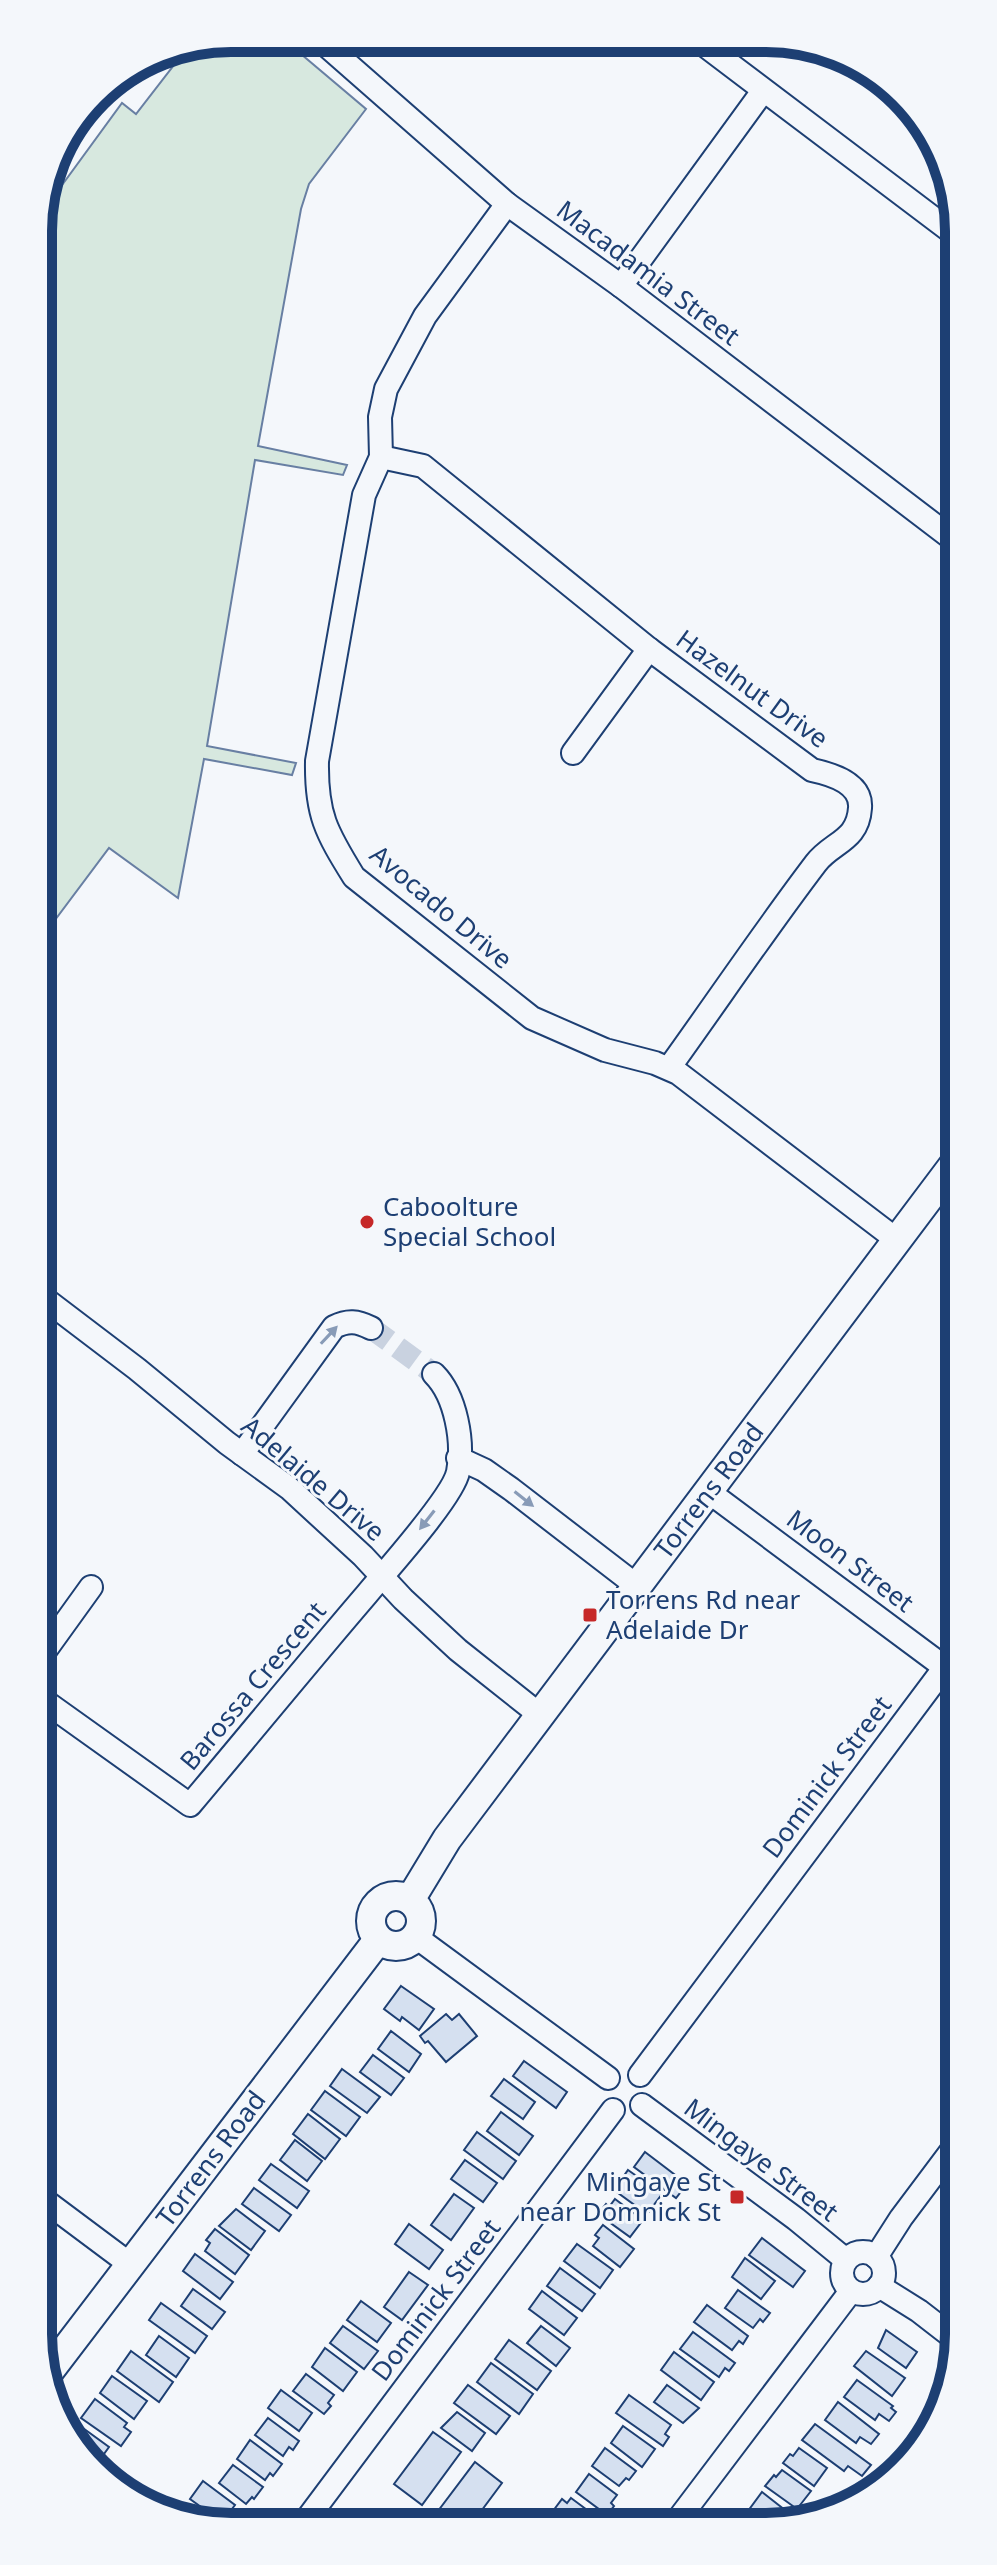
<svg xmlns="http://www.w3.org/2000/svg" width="997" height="2565" font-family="'Noto Sans',sans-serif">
  <rect width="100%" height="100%" fill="#f4f7fb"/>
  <!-- green -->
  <path fill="#d7e8df" stroke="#687fa3" stroke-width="2" d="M231,38H282L366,109L309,184L301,209L258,446L347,465L343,475L255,460L207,746L296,763L292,775L204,759L178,898L109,848L40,940L38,218L122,103L136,114L188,47Z"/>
  <!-- building -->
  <g fill="#d5e0f0" stroke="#1d3f73" stroke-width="2">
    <path d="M401,1986L434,2009L419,2030L402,2017L400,2021L384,2009Z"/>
    <path d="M446,2014L452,2020L459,2014L477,2036L446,2062L428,2041L425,2043L420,2036Z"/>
    <path d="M391,2031L421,2054L409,2072L378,2049Z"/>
    <path d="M373,2055L404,2078L391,2095L360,2072Z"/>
    <path d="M524,2061L567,2092L556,2108L513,2076Z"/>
    <path d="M342,2069L380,2097L367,2113L330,2086Z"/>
    <path d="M504,2079L535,2102L523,2119L491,2096Z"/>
    <path d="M325,2091L360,2117L346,2136L311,2110Z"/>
    <path d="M501,2112L533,2136L519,2155L487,2131Z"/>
    <path d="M308,2114L340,2139L325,2159L293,2134Z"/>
    <path d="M477,2132L516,2161L503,2179L464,2150Z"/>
    <path d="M295,2140L322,2161L307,2181L280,2160Z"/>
    <path d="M645,2152L687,2184L676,2198L634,2167Z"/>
    <path d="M465,2160L497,2183L483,2202L451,2179Z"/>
    <path d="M271,2164L309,2191L297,2208L259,2180Z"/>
    <path d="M628,2170L662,2194L647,2214L614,2190Z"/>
    <path d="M254,2188L291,2215L279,2231L242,2204Z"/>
    <path d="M454,2194L474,2208L451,2240L431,2225Z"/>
    <path d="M615,2199L643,2220L630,2237L598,2214L606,2204L609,2207Z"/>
    <path d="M236,2209L265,2231L251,2250L219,2226Z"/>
    <path d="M409,2224L443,2250L429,2269L395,2244Z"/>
    <path d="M603,2225L634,2249L620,2267L593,2246L599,2238L595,2235Z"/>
    <path d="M215,2229L249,2255L235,2274L205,2251L210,2243L206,2240Z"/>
    <path d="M762,2238L805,2271L793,2287L749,2255Z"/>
    <path d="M577,2244L613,2270L600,2288L564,2261Z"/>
    <path d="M195,2254L233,2282L220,2299L183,2271Z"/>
    <path d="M745,2258L775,2281L761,2299L732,2277Z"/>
    <path d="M560,2268L595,2294L582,2311L547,2286Z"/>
    <path d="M409,2272L428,2285L402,2320L384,2307Z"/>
    <path d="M193,2289L225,2312L212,2329L181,2306Z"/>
    <path d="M738,2290L770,2313L763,2322L760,2319L753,2328L725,2308Z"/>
    <path d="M542,2291L577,2318L564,2335L529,2309Z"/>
    <path d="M361,2301L391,2323L377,2342L347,2320Z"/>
    <path d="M161,2303L207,2336L195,2353L149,2320Z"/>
    <path d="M707,2305L748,2336L743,2344L739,2341L732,2350L694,2322Z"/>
    <path d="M343,2326L378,2351L364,2369L330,2343Z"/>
    <path d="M541,2326L570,2348L556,2366L527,2343Z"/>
    <path d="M886,2330L917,2352L906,2368L878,2348Z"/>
    <path d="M693,2332L735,2363L729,2371L725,2368L719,2377L680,2349Z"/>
    <path d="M159,2336L189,2358L176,2377L146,2355Z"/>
    <path d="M509,2340L551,2371L537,2390L495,2359Z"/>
    <path d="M325,2348L357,2372L343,2391L312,2367Z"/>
    <path d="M131,2351L173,2382L159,2402L117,2371Z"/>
    <path d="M866,2351L905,2378L892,2396L854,2366Z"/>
    <path d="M674,2352L714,2382L701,2400L661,2370Z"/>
    <path d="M491,2363L533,2394L519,2414L477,2382Z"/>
    <path d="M306,2374L334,2395L328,2403L331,2406L324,2414L293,2391Z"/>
    <path d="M112,2376L147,2401L134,2419L100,2393Z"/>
    <path d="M857,2380L893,2406L891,2408L896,2412L889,2421L879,2414L875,2420L844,2397Z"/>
    <path d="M468,2385L510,2416L496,2434L454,2403Z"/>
    <path d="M667,2385L699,2408L683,2423L654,2402Z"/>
    <path d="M281,2390L312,2413L299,2431L268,2408Z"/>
    <path d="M629,2395L671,2425L665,2434L669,2437L663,2446L616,2413Z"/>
    <path d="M95,2399L127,2423L124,2427L131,2432L121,2446L81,2418Z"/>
    <path d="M838,2402L879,2434L871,2444L860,2437L856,2443L825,2420Z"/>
    <path d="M457,2412L485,2433L472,2451L441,2428Z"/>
    <path d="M268,2418L299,2441L293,2450L289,2447L283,2456L255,2435Z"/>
    <path d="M76,2423L109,2447L96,2465L88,2458L71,2430Z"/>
    <path d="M815,2424L871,2465L862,2476L848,2466L844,2471L802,2440Z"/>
    <path d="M623,2426L655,2449L642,2467L611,2443Z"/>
    <path d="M433,2432L461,2452L422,2505L394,2484Z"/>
    <path d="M250,2440L282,2464L273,2476L270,2473L265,2480L237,2459Z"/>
    <path d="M605,2448L636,2471L629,2480L626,2478L619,2486L592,2466Z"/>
    <path d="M799,2448L827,2468L814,2486L783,2463L790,2454L793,2456Z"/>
    <path d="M475,2462L502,2483L473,2522H445L435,2515Z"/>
    <path d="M233,2465L263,2487L254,2499L252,2497L246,2504L219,2483Z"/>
    <path d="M782,2470L811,2491L797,2509L765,2486L774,2475L776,2477Z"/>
    <path d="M589,2474L617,2495L611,2503L614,2506L607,2515L576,2492Z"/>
    <path d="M203,2481L235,2505L222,2522L190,2499Z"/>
    <path d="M762,2492L799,2521H762L748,2511Z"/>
    <path d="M571,2498L602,2521L601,2522H568L553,2511L562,2499L567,2503Z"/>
    <path d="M185,2505L210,2523H193L178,2515Z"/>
    <path d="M391,2510L408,2522L381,2523Z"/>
  </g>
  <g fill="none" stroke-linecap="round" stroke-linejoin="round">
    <!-- minor-tunnel -->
    <path stroke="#c9d2e0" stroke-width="22" stroke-dasharray="22 11" stroke-linecap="butt" d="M371,1328L434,1374"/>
    <defs>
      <g id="minor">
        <path d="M319,39L507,204L621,286L954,540"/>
        <path d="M699,41L953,233"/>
        <path d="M507,204L425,316L386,389L380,417L381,457L364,495L317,761C316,814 326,832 354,877L532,1018L605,1050L655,1063L678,1073L897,1240"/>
        <path d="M621,286L763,91"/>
        <path d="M381,457L423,466L649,649L812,770C831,774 862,783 860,808C858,841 832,842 816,863C765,930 718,1000 669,1068"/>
        <path d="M573,753L649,649"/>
        <path d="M41,1296L137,1369L227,1443L289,1488L363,1556L403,1599L458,1650L540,1715"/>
        <path d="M242,1454L334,1327C348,1320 357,1321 371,1328"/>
        <path d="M458,1458L484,1470L511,1489L637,1586"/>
        <path d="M709,1492L955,1675"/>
        <path d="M42,1655L91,1587"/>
        <path d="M43,1700L190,1805C249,1735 307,1664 367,1594C386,1571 453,1497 458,1472C464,1442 456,1396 434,1374"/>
        <path d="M416,1937L608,2078"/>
        <path d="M640,2075L945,1667"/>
        <path d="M642,2105L796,2219L846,2260"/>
        <path d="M44,2200L131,2265"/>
        <circle cx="863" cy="2273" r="21"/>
        <path d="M876,2257L901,2218L958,2142"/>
        <path d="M879,2286L919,2311L959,2342"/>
        <path d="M677,2521L851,2291"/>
        <path d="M304,2523L613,2110"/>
      </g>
      <g id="major">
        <circle cx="396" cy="1921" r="25"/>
        <path d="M410,1900L447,1839L955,1163"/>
        <path d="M44,2378L378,1940"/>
      </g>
    </defs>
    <!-- minor casing -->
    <use href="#minor" stroke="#1d3f73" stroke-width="26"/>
    <!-- major casing -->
    <use href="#major" stroke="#1d3f73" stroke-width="32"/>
    <!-- minor -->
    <use href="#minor" stroke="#f4f7fb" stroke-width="22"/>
    <!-- major -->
    <use href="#major" stroke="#f4f7fb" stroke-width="28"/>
  </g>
  <!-- one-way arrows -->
  <defs><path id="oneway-solid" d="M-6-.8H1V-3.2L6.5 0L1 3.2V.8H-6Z" transform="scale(2)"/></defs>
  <g fill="#889bb7">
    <use href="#oneway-solid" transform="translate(329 1335) rotate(-47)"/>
    <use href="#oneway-solid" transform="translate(524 1499) rotate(38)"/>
    <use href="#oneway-solid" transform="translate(427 1520) rotate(128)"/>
  </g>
  <!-- markers -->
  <g fill="#c62828" stroke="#f4f7fb" stroke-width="3">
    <circle cx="367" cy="1222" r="8"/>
    <rect x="582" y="1607" width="16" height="16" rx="4"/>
    <rect x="729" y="2189" width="16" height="16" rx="4"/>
  </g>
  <g text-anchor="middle" stroke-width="6" stroke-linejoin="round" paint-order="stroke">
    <!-- street labels -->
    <g font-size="26" fill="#1d3f73" stroke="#f4f7fb">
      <text transform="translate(648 273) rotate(37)" y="9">Macadamia Street</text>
      <text transform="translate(752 689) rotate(36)" y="9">Hazelnut Drive</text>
      <text transform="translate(441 907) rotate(40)" y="9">Avocado Drive</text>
      <text transform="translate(313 1479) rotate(40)" y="9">Adelaide Drive</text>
      <text transform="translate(709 1491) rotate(-53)" y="9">Torrens Road</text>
      <text transform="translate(850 1561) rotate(37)" y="9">Moon Street</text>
      <text transform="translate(253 1686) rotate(-50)" y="9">Barossa Crescent</text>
      <text transform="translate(827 1777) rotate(-53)" y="9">Dominick Street</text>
      <text transform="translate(211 2159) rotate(-53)" y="9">Torrens Road</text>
      <text transform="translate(761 2160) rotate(37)" y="9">Mingaye Street</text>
      <text transform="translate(436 2300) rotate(-53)" y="9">Dominick Street</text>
    </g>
    <!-- poi labels -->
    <g font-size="26" fill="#1d3f73" stroke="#f4f7fb" text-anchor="start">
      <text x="383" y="1216">Caboolture<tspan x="383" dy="30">Special School</tspan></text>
      <text x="606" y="1609">Torrens Rd near<tspan x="606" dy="30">Adelaide Dr</tspan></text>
      <text x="721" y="2191" text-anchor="end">Mingaye St<tspan x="721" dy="30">near Domnick St</tspan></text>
    </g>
  </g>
  <!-- crop -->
  <path d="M0 0H997V2565H0ZM231 52H766A179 179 0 0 1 945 231V2334A179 179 0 0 1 766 2513H231A179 179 0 0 1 52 2334V231A179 179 0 0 1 231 52Z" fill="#f4f7fb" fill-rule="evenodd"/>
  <path fill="none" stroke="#1d3f73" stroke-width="10" d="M231 52H766A179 179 0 0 1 945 231V2334A179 179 0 0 1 766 2513H231A179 179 0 0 1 52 2334V231A179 179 0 0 1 231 52Z"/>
</svg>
